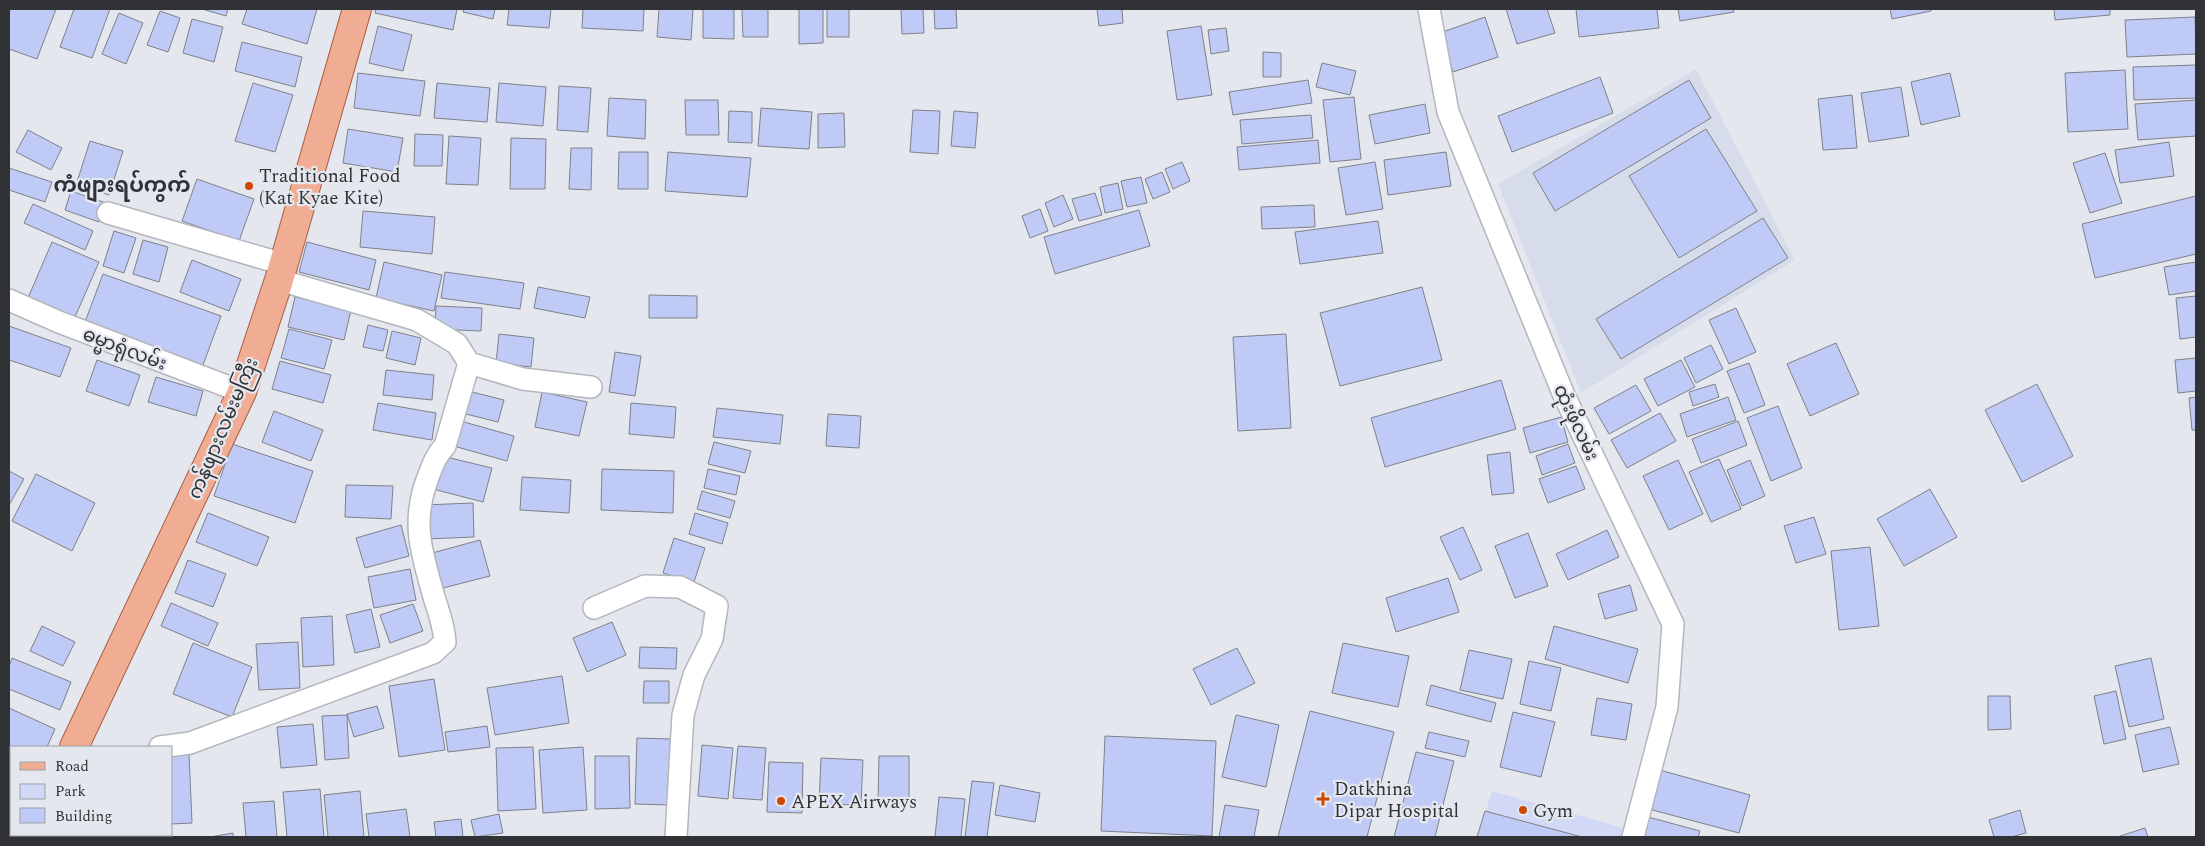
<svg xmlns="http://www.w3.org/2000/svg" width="2205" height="846" font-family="Spectral,'Noto Sans Myanmar',serif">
  <rect width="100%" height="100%" fill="#e5e7ef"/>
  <!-- built -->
  <path fill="#d7dceb" d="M1696,69L1795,260L1581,393L1498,184Z"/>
  <!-- green -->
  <path fill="#d1d9f6" d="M1492,791L1627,829L1624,837H1478Z"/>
  <!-- building -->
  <g fill="#bfcbf6" stroke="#7f8188">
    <path d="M9,9H56L37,59L9,49Z"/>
    <path d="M74,9H110L92,58L60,47Z"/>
    <path d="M202,9H228L226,16Z"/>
    <path d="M247,9H317L307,44L242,24Z"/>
    <path d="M376,9H457L453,30L375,13Z"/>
    <path d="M464,9H495L493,19L463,12Z"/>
    <path d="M509,9H551L549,28L507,25Z"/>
    <path d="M583,9H644L643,31L582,28Z"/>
    <path d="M659,9H693L691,40L657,37Z"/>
    <path d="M703,9H734V39L703,38Z"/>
    <path d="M742,9H768V37H743Z"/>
    <path d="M799,9H823V43L799,44Z"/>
    <rect x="827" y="9" width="22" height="28"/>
    <path d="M901,9H923L924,33L902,34Z"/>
    <path d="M934,9H956L957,28L935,29Z"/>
    <path d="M1097,9H1122L1123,23L1099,26Z"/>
    <path d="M1506,9H1547L1555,33L1517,44Z"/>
    <path d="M1576,9H1657L1659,28L1579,37Z"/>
    <path d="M1678,9H1733L1734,12L1680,21Z"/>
    <path d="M1890,9H1931V11L1892,19Z"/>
    <path d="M2054,9H2110V15L2055,20Z"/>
    <path d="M160,11L180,18L168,52L147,45Z"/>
    <path d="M119,13L143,23L126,64L102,54Z"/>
    <path d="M1485,17L1498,57L1453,72L1440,33Z"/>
    <path d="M2195,17L2196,54L2127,57L2125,20Z"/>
    <path d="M192,19L223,27L214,62L183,53Z"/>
    <path d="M378,26L412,35L403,71L369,63Z"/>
    <path d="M1201,26L1212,95L1177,100L1167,31Z"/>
    <path d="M1226,28L1229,51L1211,54L1208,30Z"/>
    <path d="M242,42L302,57L295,87L235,71Z"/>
    <path d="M1263,52L1281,53V77H1263Z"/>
    <path d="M1322,63L1356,71L1350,95L1316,87Z"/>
    <path d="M2196,65V98L2134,100L2133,67Z"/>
    <path d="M2125,70L2128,129L2068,132L2065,73Z"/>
    <path d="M358,73L425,81L420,116L354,108Z"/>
    <path d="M1950,73L1960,116L1921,125L1911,82Z"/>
    <path d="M1600,77L1613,113L1512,152L1498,116Z"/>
    <path d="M1308,80L1312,103L1233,115L1229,92Z"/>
    <path d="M1689,80L1711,118L1555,211L1533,173Z"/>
    <path d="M253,83L293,95L275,152L235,141Z"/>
    <path d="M437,83L490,88L487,122L434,118Z"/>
    <path d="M499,83L546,87L543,126L496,122Z"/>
    <path d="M559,86L591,88L588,132L557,130Z"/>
    <path d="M1901,87L1909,136L1869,142L1861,93Z"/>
    <path d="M1852,95L1857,148L1823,150L1818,99Z"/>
    <path d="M1354,97L1361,159L1330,162L1323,100Z"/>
    <path d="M609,98L646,100L645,139L607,136Z"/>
    <path d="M685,100H718L719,135H686Z"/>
    <path d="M2196,100V136L2138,140L2135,104Z"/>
    <path d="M1425,104L1430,133L1375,144L1369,115Z"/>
    <path d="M761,108L812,112L809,149L758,146Z"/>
    <path d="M913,110L940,111L938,154L910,152Z"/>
    <path d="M729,111L752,112V143L728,142Z"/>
    <path d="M954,111L978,113L975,148L951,146Z"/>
    <path d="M844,113L845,147L818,148V114Z"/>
    <path d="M1311,115L1313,138L1242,144L1240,120Z"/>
    <path d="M348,129L403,138L397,172L343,163Z"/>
    <path d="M1706,129L1757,211L1679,258L1629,176Z"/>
    <path d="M28,130L62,148L51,170L16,152Z"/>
    <path d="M415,134L443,135L442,166H414Z"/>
    <path d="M449,136L481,138L478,185L446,184Z"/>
    <path d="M511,138L546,139L545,189H510Z"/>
    <path d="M1318,140L1320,163L1239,170L1237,147Z"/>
    <path d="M90,141L123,151L109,195L76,185Z"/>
    <path d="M2169,142L2174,176L2120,183L2115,150Z"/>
    <path d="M571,148H592L591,190L569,189Z"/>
    <path d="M619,152H648V189H618Z"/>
    <path d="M668,152L751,158L747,197L665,191Z"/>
    <path d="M1446,152L1451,186L1388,195L1384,160Z"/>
    <path d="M2105,153L2122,203L2090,213L2073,163Z"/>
    <path d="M1182,162L1190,181L1173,189L1165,169Z"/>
    <path d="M1375,162L1383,209L1346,215L1338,168Z"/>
    <path d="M9,168L52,182L45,202L9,190Z"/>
    <path d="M1162,172L1170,192L1153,199L1145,179Z"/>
    <path d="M1141,177L1147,203L1127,207L1121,181Z"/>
    <path d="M197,179L254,199L239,241L182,221Z"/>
    <path d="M1118,183L1123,209L1105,213L1100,187Z"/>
    <path d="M71,191L106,203L99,222L65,210Z"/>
    <path d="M1095,193L1102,215L1079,221L1072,199Z"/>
    <path d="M1063,195L1073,219L1054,227L1045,203Z"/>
    <path d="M2196,196V254L2095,278L2082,224Z"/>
    <path d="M33,204L93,231L85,250L24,223Z"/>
    <path d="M1314,205L1315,227L1262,229L1261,207Z"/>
    <path d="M1040,209L1048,231L1030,238L1022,216Z"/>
    <path d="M1139,210L1150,246L1055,274L1044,237Z"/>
    <path d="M363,211L435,217L432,254L360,247Z"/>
    <path d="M1763,218L1788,258L1621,359L1596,319Z"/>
    <path d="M1378,221L1383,253L1300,264L1295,232Z"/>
    <path d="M114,231L136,238L124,273L103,266Z"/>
    <path d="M143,240L168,247L159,282L133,274Z"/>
    <path d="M52,242L99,262L75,317L28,298Z"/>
    <path d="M307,242L376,260L369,290L299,272Z"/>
    <path d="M192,260L241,279L229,311L180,292Z"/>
    <path d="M384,262L442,275L434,311L376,298Z"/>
    <path d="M2196,262V291L2169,295L2164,267Z"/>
    <path d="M445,272L524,283L520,309L441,298Z"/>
    <path d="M103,274L221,316L203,365L85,322Z"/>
    <path d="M538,287L590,297L585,318L534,308Z"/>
    <path d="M1422,287L1442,360L1340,386L1320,313Z"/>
    <path d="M649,295L697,296V318H649Z"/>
    <path d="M2196,296V337L2180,339L2176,298Z"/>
    <path d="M295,297L351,310L344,340L288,327Z"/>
    <path d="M436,306L482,308L481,331L435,329Z"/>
    <path d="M1736,308L1756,352L1729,364L1709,320Z"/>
    <path d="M368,325L388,330L383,351L363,347Z"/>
    <path d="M9,326L71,348L60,377L9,360Z"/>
    <path d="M289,329L332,340L324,369L281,358Z"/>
    <path d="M392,331L421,338L415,365L386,358Z"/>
    <path d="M499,334L534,338L531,367L496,363Z"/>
    <path d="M1286,334L1291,428L1238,431L1233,337Z"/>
    <path d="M1836,343L1859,394L1810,416L1787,364Z"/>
    <path d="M1711,345L1723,369L1696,383L1684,358Z"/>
    <path d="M615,352L641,356L635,396L609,392Z"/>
    <path d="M2196,358V391L2178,393L2175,360Z"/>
    <path d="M97,360L140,375L129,406L86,391Z"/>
    <path d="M1681,360L1695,387L1658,406L1644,379Z"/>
    <path d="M280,361L331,375L323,403L272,389Z"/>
    <path d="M1749,363L1765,405L1744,413L1727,371Z"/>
    <path d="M386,370L434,375L432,400L383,395Z"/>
    <path d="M156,377L203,391L196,416L148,402Z"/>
    <path d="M1501,380L1516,429L1385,467L1371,418Z"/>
    <path d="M1715,384L1719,397L1693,406L1689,392Z"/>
    <path d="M2037,384L2073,456L2022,482L1985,410Z"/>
    <path d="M1636,385L1651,411L1609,434L1594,408Z"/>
    <path d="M464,390L504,400L498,422L458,412Z"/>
    <path d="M542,392L587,402L579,436L535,427Z"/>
    <path d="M1728,397L1736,420L1687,437L1680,414Z"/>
    <path d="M2196,397V430H2192L2189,398Z"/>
    <path d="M378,403L436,413L432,440L373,430Z"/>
    <path d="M631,403L676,407L674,438L629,434Z"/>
    <path d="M1778,406L1802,468L1771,481L1747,418Z"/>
    <path d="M717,408L783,415L780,444L713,437Z"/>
    <path d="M274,411L323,430L311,461L262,442Z"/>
    <path d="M1660,413L1676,441L1627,468L1611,440Z"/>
    <path d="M828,414L861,416L859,448L826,446Z"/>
    <path d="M1561,417L1568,442L1530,453L1523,428Z"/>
    <path d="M457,420L514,436L507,461L450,445Z"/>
    <path d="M1738,421L1747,445L1701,463L1692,439Z"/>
    <path d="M714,442L751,451L745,473L708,464Z"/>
    <path d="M232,444L313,471L295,523L214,496Z"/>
    <path d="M1568,444L1575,463L1542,475L1536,456Z"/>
    <path d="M1510,452L1514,493L1492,495L1487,455Z"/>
    <path d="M442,456L492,468L483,502L433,489Z"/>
    <path d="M1719,459L1741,509L1711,522L1689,472Z"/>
    <path d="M1678,460L1703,514L1669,530L1643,476Z"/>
    <path d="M1750,460L1765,496L1742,506L1727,470Z"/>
    <path d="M1576,466L1585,489L1548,503L1539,479Z"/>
    <path d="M602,469L674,471L673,513L601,510Z"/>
    <path d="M708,469L740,476L736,495L704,488Z"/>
    <path d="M9,471L24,479L9,505Z"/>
    <path d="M36,474L95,503L72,551L12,521Z"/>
    <path d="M522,477L571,480L569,513L520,510Z"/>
    <path d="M346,485L393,486L391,519L345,517Z"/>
    <path d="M1930,489L1957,537L1904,566L1877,519Z"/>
    <path d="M702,491L735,501L730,518L697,509Z"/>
    <path d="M473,503L474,537L425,539L423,505Z"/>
    <path d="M208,513L269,537L257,566L196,542Z"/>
    <path d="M695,513L728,523L722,544L689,534Z"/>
    <path d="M1814,517L1826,554L1796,563L1784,526Z"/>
    <path d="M401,525L409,556L365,568L356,538Z"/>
    <path d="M1463,527L1482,570L1460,580L1440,537Z"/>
    <path d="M1607,530L1619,557L1568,580L1556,554Z"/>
    <path d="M1528,533L1548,586L1515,598L1495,546Z"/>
    <path d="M674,538L705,548L694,582L663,573Z"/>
    <path d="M480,540L490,576L435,590L425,555Z"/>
    <path d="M1870,547L1879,626L1839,630L1831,551Z"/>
    <path d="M188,560L226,574L213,607L175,593Z"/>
    <path d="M410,569L416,600L374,608L368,577Z"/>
    <path d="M1448,578L1459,612L1396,632L1386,598Z"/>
    <path d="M1630,585L1637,610L1605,619L1598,594Z"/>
    <path d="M171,603L218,623L208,646L161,626Z"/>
    <path d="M413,604L423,631L390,643L380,615Z"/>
    <path d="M371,609L380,647L355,653L346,615Z"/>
    <path d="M332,616L334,665L303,667L301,618Z"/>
    <path d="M612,622L626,655L587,672L573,638Z"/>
    <path d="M42,626L75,642L63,666L30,651Z"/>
    <path d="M1554,626L1638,649L1628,683L1545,659Z"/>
    <path d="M298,642L300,688L259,690L256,644Z"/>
    <path d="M193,643L252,667L232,717L173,694Z"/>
    <path d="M1343,643L1409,656L1398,707L1332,693Z"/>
    <path d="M640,647L677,648L676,669L639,668Z"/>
    <path d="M1237,648L1255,683L1211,705L1193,669Z"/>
    <path d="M1469,650L1512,659L1503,699L1460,690Z"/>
    <path d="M12,658L71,682L60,710L9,689V666Z"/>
    <path d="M2151,658L2164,719L2129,727L2115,666Z"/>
    <path d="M1529,661L1561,668L1551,711L1520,704Z"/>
    <path d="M562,676L569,723L495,735L487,688Z"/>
    <path d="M434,679L445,750L399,757L389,686Z"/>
    <path d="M644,681H669V703H643Z"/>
    <path d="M1431,685L1496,703L1491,722L1426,705Z"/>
    <path d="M2116,691L2126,739L2104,744L2094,696Z"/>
    <path d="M1988,696H2010L2011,729L1988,730Z"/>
    <path d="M1597,698L1632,704L1626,740L1591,735Z"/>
    <path d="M377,706L384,728L354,737L347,714Z"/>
    <path d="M9,708L55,729L47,747H11V755L9,754Z"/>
    <path d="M1310,711L1394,732L1367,837H1278Z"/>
    <path d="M1513,712L1555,722L1541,777L1500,767Z"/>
    <path d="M347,715L349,758L325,760L322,716Z"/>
    <path d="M1236,715L1279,725L1266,787L1222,777Z"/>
    <path d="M313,724L317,765L281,768L277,727Z"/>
    <path d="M487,726L490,747L448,752L445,732Z"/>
    <path d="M2170,727L2179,764L2143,772L2135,735Z"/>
    <path d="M1429,732L1469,741L1465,757L1425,748Z"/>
    <path d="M1105,736L1216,741L1212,836L1101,831Z"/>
    <path d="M637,738L672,739L671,805L635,804Z"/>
    <path d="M702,745L733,748L728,799L698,796Z"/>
    <path d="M738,746L766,748L762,800L733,798Z"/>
    <path d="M533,747L536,809L498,811L496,748Z"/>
    <path d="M583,747L587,810L543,813L539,750Z"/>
    <path d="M1416,752L1454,761L1435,837H1394Z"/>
    <path d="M189,753L192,823L171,824V754Z"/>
    <path d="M595,756H629L630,808L595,809Z"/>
    <path d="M879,756H909V803H878Z"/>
    <path d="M821,758L863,760L861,805L819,804Z"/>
    <path d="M769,762L803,763L802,813L767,812Z"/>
    <path d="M1656,769L1750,795L1739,833L1645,808Z"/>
    <path d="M972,781L994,783L987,837H965Z"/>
    <path d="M1000,785L1040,793L1035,822L995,815Z"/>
    <path d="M320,789L324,837H287L283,792Z"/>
    <path d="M360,791L364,837H328L324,795Z"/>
    <path d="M939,797L965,799L961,837H935Z"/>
    <path d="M274,801L277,837H246L243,803Z"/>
    <path d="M1225,805L1259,810L1254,837H1219Z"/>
    <path d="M406,809L410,837H369L366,814Z"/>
    <path d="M2020,810L2026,833L2011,837H1994L1989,820Z"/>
    <path d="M1485,811L1582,837H1477Z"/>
    <path d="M499,814L503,833L475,837L471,820Z"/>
    <path d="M1648,817L1700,831L1698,837H1642Z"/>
    <path d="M461,819L463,837H436L434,822Z"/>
    <path d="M2145,828L2148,837H2117Z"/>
    <path d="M233,833V837H210Z"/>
  </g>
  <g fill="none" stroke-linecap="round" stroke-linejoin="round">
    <defs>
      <g id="minor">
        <path d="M1429,9L1448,112L1563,393L1673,624L1667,707L1633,837"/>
        <path d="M108,213L283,264"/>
        <path d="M279,280L417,320L457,344L469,363L523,379L591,387"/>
        <path d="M9,300L59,322L242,392"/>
        <path d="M594,608L645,586L680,587L717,606L712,639L694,675L683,715L676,837"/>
        <path d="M160,747L190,743L433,653L445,642C444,625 439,613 434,597C422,554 411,523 427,480C432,467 435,456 445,446L469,363"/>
      </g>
      <g id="primary">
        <path d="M74,747L242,392L279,280L357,9"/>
        <path d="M33,837L34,835"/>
      </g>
    </defs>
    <!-- minor casing -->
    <use href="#minor" stroke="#b4b6be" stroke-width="24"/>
    <!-- primary casing -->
    <use href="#primary" stroke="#a85f45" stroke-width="30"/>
    <!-- minor -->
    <use href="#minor" stroke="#fff" stroke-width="21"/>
    <!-- primary -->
    <use href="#primary" stroke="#f1ad94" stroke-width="28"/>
  </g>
  <!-- markers -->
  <g fill="#ce4902" stroke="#e5e7ef" stroke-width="2">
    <circle cx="249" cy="186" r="5"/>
    <path d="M1320.5 791.5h5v5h5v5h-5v5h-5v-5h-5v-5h5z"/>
    <circle cx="781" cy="801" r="5"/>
    <circle cx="1523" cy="810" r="5"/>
  </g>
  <g text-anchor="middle" stroke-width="4.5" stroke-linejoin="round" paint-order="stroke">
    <!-- poi labels -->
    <g font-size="19" fill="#313236" stroke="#e5e7ef" text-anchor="start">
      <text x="259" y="182">Traditional Food<tspan x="259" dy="22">(Kat Kyae Kite)</tspan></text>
      <text x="1334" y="795">Datkhina<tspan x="1334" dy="22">Dipar Hospital</tspan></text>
      <text x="791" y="808">APEX Airways</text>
      <text x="1533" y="817">Gym</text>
    </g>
    <!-- street labels -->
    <g font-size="19" fill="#313236" stroke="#e5e7ef">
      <text transform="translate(125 348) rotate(21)" y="7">ဓမ္မာရုံလမ်း</text>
      <text transform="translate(1577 422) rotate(65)" y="7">ထုံးဖိုလမ်း</text>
      <text transform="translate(222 428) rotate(-67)" y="7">ကန်ဖျားလမ်းမကြီး</text>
    </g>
    <!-- quarter labels -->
    <g font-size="21" font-weight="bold" fill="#303239" stroke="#e5e7ef">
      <text x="122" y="192">ကံဖျားရပ်ကွက်</text>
    </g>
  </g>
  <!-- border -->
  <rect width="2205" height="846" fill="none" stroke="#313236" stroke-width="20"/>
  <!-- legend -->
  <rect x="10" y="746" width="162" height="90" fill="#e5e7ef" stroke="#9d9fa5"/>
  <rect x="20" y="762" width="25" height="8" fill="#f1ad94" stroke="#9d9fa5"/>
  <text x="55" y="771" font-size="15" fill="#313236">Road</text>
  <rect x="20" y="784" width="25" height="15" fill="#d1d9f6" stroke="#9d9fa5"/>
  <text x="55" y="796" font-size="15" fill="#313236">Park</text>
  <rect x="20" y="808" width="25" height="15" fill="#bfcbf6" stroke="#9d9fa5"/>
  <text x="55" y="821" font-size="15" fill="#313236">Building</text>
</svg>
